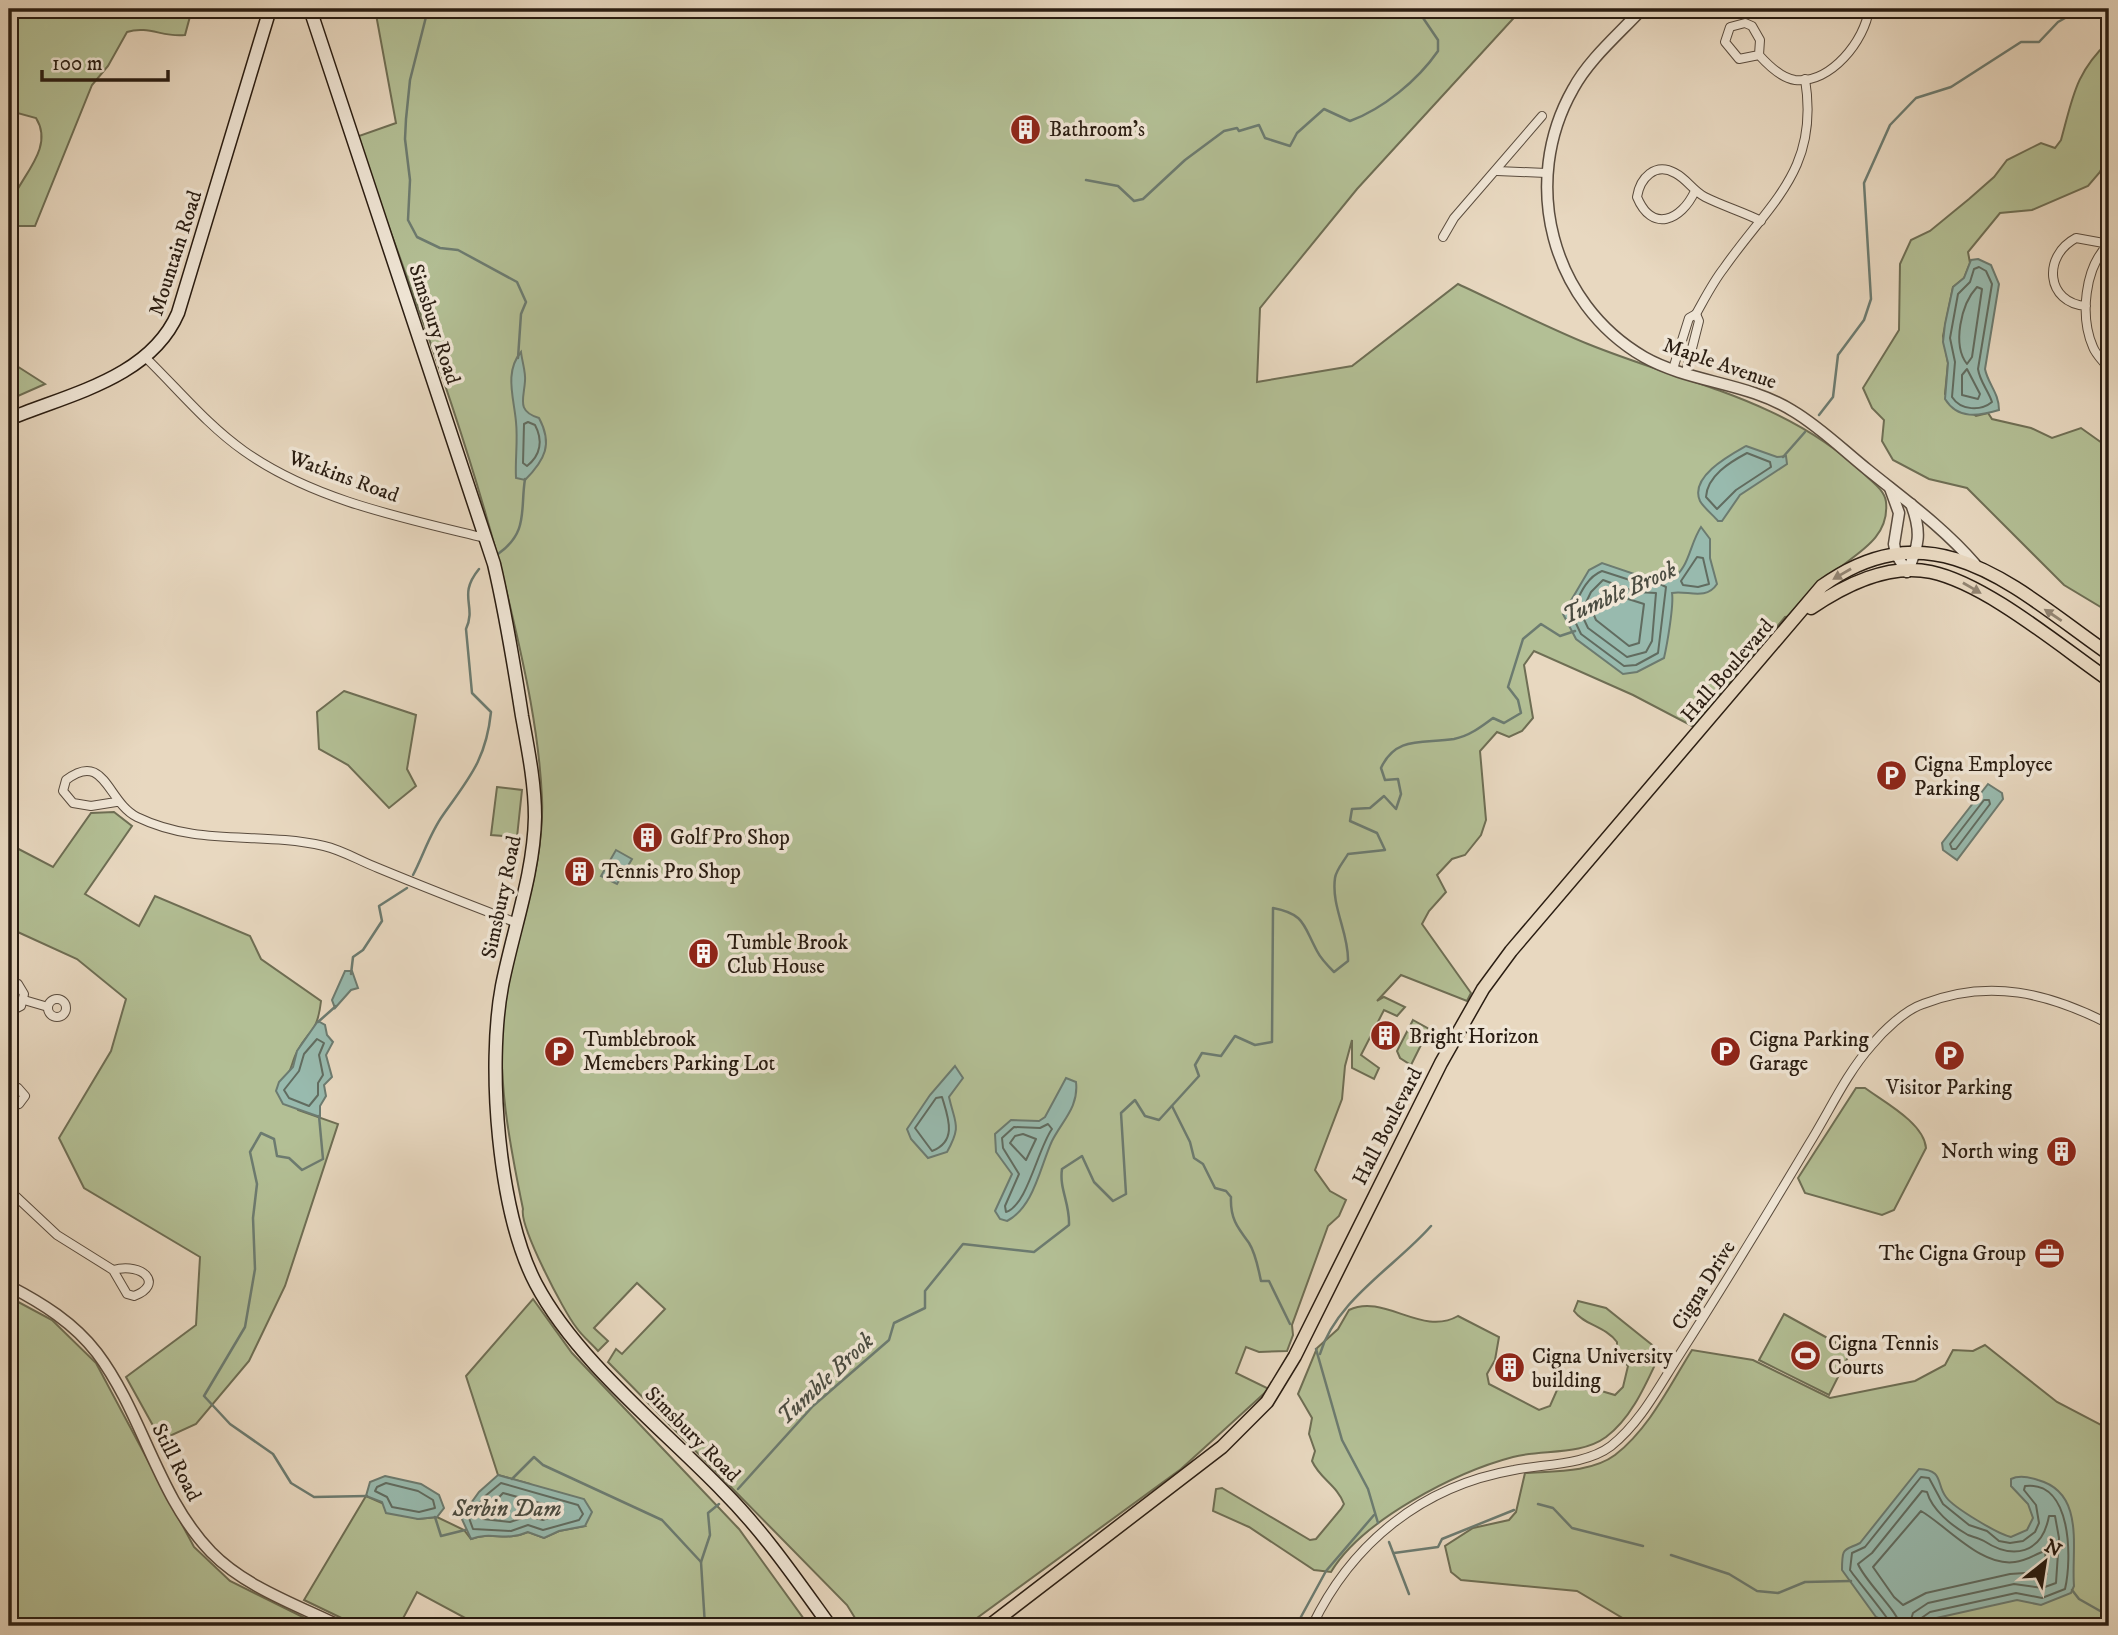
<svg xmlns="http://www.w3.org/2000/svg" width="2118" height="1635" font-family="'IM FELL DW Pica',serif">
  <rect width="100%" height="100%" fill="#e8d8c0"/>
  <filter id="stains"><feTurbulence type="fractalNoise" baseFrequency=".00286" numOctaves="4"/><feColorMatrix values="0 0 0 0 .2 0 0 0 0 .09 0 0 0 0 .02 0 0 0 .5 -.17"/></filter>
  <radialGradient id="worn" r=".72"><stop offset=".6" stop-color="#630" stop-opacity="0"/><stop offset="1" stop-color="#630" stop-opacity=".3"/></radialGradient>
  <!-- green -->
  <g fill="#b3bf95" stroke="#6e6e54" stroke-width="2">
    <path d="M9,9H192L185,35C164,38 148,25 127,32L108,66L92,85L35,226H15L9,230C9,224 7,214 9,208C16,180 56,150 36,118L14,112L9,115Z"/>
    <path d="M375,9H1522L1357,189L1260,308L1257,382L1352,366L1458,284C1501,304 1544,326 1588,344C1684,383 1785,399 1863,473C1871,481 1885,490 1886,502C1890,541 1852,555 1828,577C1815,589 1804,603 1793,616L1785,617L1694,727L1633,695L1534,651L1524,665L1533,718L1522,731L1509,737L1497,732L1480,751L1486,820L1481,835L1465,855L1452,859L1437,875L1446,892L1429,911L1422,924L1471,993L1467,1001L1401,975L1377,1001L1384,997L1405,1007L1397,1016L1384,1010L1361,1055L1379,1068L1374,1079L1352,1068V1040L1345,1066L1342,1099L1315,1170L1330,1191L1346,1200L1339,1216L1328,1226L1292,1325L1293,1335L1287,1351L1259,1352L1246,1347L1236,1373L1269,1389L1181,1469L966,1626H860L847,1605L608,1362L616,1349L622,1354L665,1309L637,1283L594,1328L608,1341L598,1351C591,1343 582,1336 576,1327C564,1312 519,1226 523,1209C510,1146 496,1075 504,1011C513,939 545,872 542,798C539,733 525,669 510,606C472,446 412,292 356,137L396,123Z"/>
    <path d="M2109,41V151L2100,172L2088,186L2032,210L2000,213L1968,252L1970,263L1964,278L1953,287L1943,336L1948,363L1945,394L1976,416L1988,413L1992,419L2031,428L2052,438L2081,428L2109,448V612L2064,585L1967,488L1929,479L1893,460L1882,441L1884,420L1872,408L1863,388L1899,330L1900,264L1911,240L1930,231L1969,199L1994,177L2007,160L2041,143L2055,148L2061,140C2073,97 2075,73 2109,41Z"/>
    <path d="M9,361L45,384L9,400Z"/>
    <path d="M344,691L416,715L407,769L416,786L389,808L348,765L319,749L317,712Z"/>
    <path d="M497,787L522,790L517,837L491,835Z"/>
    <path d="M114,812L132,826L85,894L139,926L155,896L250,936L261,959L321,1001C317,1035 309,1028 297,1052C292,1061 292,1069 286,1078L298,1110L338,1124L285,1286L249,1361L196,1424L161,1440L126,1377L196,1325L200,1257L84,1188L59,1138L111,1051L126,999L77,959L9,928V844L53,867L91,813Z"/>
    <path d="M1413,1020L1429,1029L1411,1065L1400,1058L1397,1051Z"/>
    <path d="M1856,1088H1865C1884,1102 1924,1123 1926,1148L1894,1210L1882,1215L1805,1193L1798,1178Z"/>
    <path d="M9,1297L52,1320L96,1363L194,1547L230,1581L321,1626H9Z"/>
    <path d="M533,1299L572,1353L739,1529L809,1626H480L417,1592L399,1626H358L304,1600L366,1496L418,1519L437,1517L464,1530L471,1539C492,1531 505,1542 528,1532L544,1538L559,1531L585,1526L530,1484L498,1475L466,1376Z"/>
    <path d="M1578,1301L1606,1308L1661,1352C1647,1381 1633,1417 1606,1437C1580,1456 1542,1449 1513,1457C1456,1472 1362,1520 1331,1572L1314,1570L1249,1527L1213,1511L1216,1489L1222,1488L1310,1540L1316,1539L1341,1509L1344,1504C1337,1485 1320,1479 1312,1461L1315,1451L1309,1434L1312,1418L1298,1394L1317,1348L1338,1329L1349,1310C1384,1293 1422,1337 1458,1316L1499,1337L1495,1360L1487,1374L1489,1384L1539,1410L1550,1406L1557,1390L1562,1388L1598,1390L1615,1395L1623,1387L1628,1366L1617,1353V1342C1605,1326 1584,1325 1574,1311Z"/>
    <path d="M1784,1314L1851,1351L1829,1395L1759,1360Z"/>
    <path d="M1985,1345L2057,1402L2109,1429V1626H1636L1577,1591L1461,1580L1451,1572L1445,1546L1473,1528L1509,1520L1516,1512L1525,1473C1552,1471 1591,1473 1615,1455C1649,1429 1670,1385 1692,1350L1753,1360L1830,1398L1915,1381L1945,1365L1953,1350L1973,1351Z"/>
  </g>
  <!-- water -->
  <g fill="#98baae" stroke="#6c7b70" stroke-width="2">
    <path d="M1978,259L1991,265L1999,284L1985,369C1988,384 1999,393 1999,410C1979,416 1958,420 1945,399L1948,363L1943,342L1945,324L1953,287L1964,278L1971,260Z"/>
    <path d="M521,352C522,361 526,373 525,381C524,399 516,411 539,418C553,444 545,460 525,480L516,478C515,459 518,441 516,422C514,398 504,372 521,352Z"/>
    <path d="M1746,446L1777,457L1786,456L1787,464L1740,495L1722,521H1718C1713,515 1704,508 1700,501C1689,477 1730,455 1746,446Z"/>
    <path d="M1701,527L1710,539V558L1717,584C1706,601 1687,590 1672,593C1674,605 1667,645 1664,658L1637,672L1623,674L1576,639L1563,614L1589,570L1602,563L1640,576L1654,574L1670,581C1690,568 1689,545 1701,527Z"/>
    <path d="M1988,784L2002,793L2003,799L1957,860L1943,850L1942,843Z"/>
    <path d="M616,850L632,859L617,884L601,876Z"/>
    <path d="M345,971H352L358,988L351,990L335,1008L332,1000Z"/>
    <path d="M318,1021L325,1025L327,1035L333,1042L326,1055L332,1077L324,1085L326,1096L320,1106V1117L283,1104L276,1091L279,1082L293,1067L297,1051Z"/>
    <path d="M955,1066L963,1078L949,1097C955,1124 962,1125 947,1152L928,1158L911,1139L907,1129L930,1095Z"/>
    <path d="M1066,1078L1076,1082C1079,1107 1062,1121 1052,1141C1040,1167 1034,1207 1007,1221L1000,1219L995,1211L1012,1174L996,1152L995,1134L1011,1120L1039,1121L1045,1117Z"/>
    <path d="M1919,1469C1944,1470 1936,1484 1946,1497C1954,1508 1998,1534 2011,1537L2027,1530L2033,1518L2028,1504L2011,1486V1479C2019,1475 2029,1477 2038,1480C2086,1493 2071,1550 2074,1586L2071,1593L2041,1605L2017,1600L1932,1619L1914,1626H1894L1876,1617L1842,1570C1842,1546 1844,1551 1860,1543Z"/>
    <path d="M498,1475L584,1499L592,1512L585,1526L559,1531L544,1538L528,1532C505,1542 492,1531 471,1539L461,1517L479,1492Z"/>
    <path d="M385,1476L421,1484L439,1495L444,1508L437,1517L418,1519L386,1513L382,1502L366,1496L370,1482Z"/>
  </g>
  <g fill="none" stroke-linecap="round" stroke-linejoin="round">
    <!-- shore -->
    <g stroke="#616c60" stroke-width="2">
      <path d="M1979,267L1986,271L1992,284L1978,369C1980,382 1988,390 1992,402C1981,411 1961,411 1952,397L1955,362L1950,338L1958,294L1970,282L1974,269Z"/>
      <path d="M1977,287L1982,289L1972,357L1967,364C1952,345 1961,304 1977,287Z"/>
      <path d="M1967,369L1980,394L1978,399L1962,395V375Z"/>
      <path d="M528,422L535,425C543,440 541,455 527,466L523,463L524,424Z"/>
      <path d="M1747,453L1770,462L1771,467L1736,490L1717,509L1706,497C1707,476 1730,462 1747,453Z"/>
      <path d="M1697,557L1703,558L1709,584L1698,587L1683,585L1681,581Z"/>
      <path d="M1602,571L1639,583L1654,581L1666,587L1658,653L1636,665L1624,666L1581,634L1571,613C1579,597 1585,578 1602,571Z"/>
      <path d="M1603,580L1636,592L1656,593L1652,641L1646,652L1627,657L1588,628L1581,613L1591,592Z"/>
      <path d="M1606,592L1644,604L1639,643L1629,646L1596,620L1593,613Z"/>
      <path d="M1984,800H1989L1990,804L1956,849H1952L1950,844Z"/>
      <path d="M317,1039L324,1043L319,1055L323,1075L318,1083V1095L309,1106L289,1098L284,1090L299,1071L304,1054Z"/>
      <path d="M942,1097C948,1117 958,1141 932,1151L915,1128L936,1098Z"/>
      <path d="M1048,1124L1052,1129C1038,1148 1027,1206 1006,1212L1005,1206L1019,1174L1003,1148L1002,1138L1014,1127L1040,1128Z"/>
      <path d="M1023,1134L1036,1139L1026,1160L1010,1143L1015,1136Z"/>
      <path d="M386,1483L418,1491L433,1500L435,1508L419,1512L392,1507L387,1497L375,1491L377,1487Z"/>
      <path d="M501,1483L578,1505L583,1514L579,1520L543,1530L528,1525L511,1531L473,1529L469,1518L484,1497Z"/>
      <path d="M503,1493L558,1508L560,1513L543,1520L528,1516L510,1522L483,1519L482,1515Z"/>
      <path d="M1921,1511C1947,1526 1981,1567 2015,1562C2027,1561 2035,1554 2045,1551L2047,1574L2041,1577L2025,1573L2010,1574L1926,1593L1903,1605L1894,1597L1873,1567Z"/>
      <path d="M1892,1626C1891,1621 1857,1580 1850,1570L1852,1553L1865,1547L1921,1477L1929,1478L1943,1504L1969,1525L1987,1531L1999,1541L2010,1543L2023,1541L2035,1532L2039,1523L2036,1505L2024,1490L2025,1486C2072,1480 2072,1559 2065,1589L2042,1598L2016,1593L1930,1612L1920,1619L1918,1626"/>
      <path d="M1900,1626C1899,1612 1866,1583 1858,1564L1872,1553L1922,1491L1927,1492C1932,1510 1952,1526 1968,1535C1973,1537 1979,1538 1984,1541C2013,1560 2042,1554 2049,1516H2055L2059,1538L2056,1583L2042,1588L2014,1584L1928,1603L1913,1613L1909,1626"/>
    </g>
    <!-- stream -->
    <g stroke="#6c7b70" stroke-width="2.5">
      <path d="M428,9L410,80L406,119L405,139L410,180L408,220L417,237L440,248L458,250L517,282L526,302L521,314L518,358"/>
      <path d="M1086,180L1118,186L1134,201L1143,199L1185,160L1224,131L1237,128L1239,131L1259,125L1265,138L1290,146L1297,133L1324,109L1350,121C1383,109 1418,80 1438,51V40L1417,9"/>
      <path d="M1819,415L1833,397L1838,355L1864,320L1871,299L1864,183L1890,125L1916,98L1951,87L2021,42H2039L2058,22L2081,9"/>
      <path d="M1783,457L1805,432"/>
      <path d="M498,554C529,532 520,510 525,479"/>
      <path d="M413,875C423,856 430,833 443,815C469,778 486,760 491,712L472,693L466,629C477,605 457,596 479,569"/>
      <path d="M351,974L353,957L363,950L382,921L379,906L407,888"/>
      <path d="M318,1022L336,1006"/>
      <path d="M1172,1106L1190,1142L1194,1158L1203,1164L1215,1188L1226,1191L1231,1197C1230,1218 1237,1227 1249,1243C1256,1254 1258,1268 1261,1281H1269L1290,1324"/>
      <path d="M319,1116L323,1159L302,1170L289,1158L277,1156L274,1139L261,1133L250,1152L257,1184L253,1218L255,1269L245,1327L204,1396L230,1424L273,1454L291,1483L314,1497L367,1496"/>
      <path d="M1316,1349L1342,1440L1368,1489L1378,1523"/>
      <path d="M1320,1354C1335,1301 1396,1266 1431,1226"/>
      <path d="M512,1479L534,1457L543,1465L662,1520L701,1562"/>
      <path d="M738,1489L813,1406L889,1340L894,1323L925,1308V1291L963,1244L1034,1252L1069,1225C1070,1203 1059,1189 1062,1169L1082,1156L1094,1182L1113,1201L1126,1194L1121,1113L1135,1100L1145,1116L1159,1120L1199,1076L1195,1065L1202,1053L1221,1056L1235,1036L1255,1045L1272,1042L1273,908C1305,914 1303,925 1317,951C1321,959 1328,966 1334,972L1348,961C1349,933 1331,907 1335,878C1336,870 1344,861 1348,854L1385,850L1377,833L1350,821L1352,809L1370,808L1384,796L1396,809L1401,794L1398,779L1385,780L1381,768C1396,735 1424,744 1454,739C1469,736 1481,727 1493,718L1504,723L1521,713L1518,700L1508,687L1523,639L1541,624L1560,636L1575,631"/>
      <path d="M1538,1504L1553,1508L1572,1528L1643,1546"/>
      <path d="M435,1517L441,1536L465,1530"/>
      <path d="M1389,1542L1409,1594"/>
      <path d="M1394,1553L1438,1547L1442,1539L1514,1510"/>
      <path d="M1671,1555L1729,1574L1757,1591L1778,1593L1805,1582L1851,1581"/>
      <path d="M2072,1590L2079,1599L2109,1616"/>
      <path d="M705,1626L701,1562L710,1535L708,1513L719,1504"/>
      <path d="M1296,1626L1326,1571L1374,1515"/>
      <path d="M1398,1626L1400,1623"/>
    </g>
    <defs>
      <g id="minor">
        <path d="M1759,55L1760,40L1752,26L1745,23L1730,27L1725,42L1739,59L1759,55C1768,65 1781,78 1795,80C1831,84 1865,40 1869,9"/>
        <path d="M1497,171L1546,173"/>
        <path d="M1695,191C1681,221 1652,233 1637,197C1640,178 1655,162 1675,173C1687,179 1693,191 1705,197C1723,206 1743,212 1761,221"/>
        <path d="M1443,237L1454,218L1542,116"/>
        <path d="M2086,306C2046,303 2042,256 2076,238L2109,244C2084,267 2080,317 2093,347C2096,355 2104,362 2109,369"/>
        <path d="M1696,314C1705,298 1713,282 1724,268C1770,202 1820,170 1805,79"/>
        <path d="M146,358C178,389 207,425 244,451C313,500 403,518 485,538"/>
        <path d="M1673,369L1689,318L1696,314L1699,321L1686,372"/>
        <path d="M116,802L91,806L73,803L63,791L66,780C105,750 107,802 137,817C199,847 258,831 324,846C342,850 360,861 378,868C424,887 470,905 517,923"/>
        <path d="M9,982L18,984L24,994L21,1006L9,1012"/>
        <circle cx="57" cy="1008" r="9"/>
        <path d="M24,1000L48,1007"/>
        <path d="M9,1093L18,1088L25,1096L19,1104L9,1099"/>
        <path d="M9,1190L57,1235L113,1270L127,1294L134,1296C164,1285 144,1262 113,1270"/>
        <path d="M1312,1626C1352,1543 1422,1486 1514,1470C1544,1464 1586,1465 1611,1446C1640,1423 1658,1388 1678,1357C1723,1287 1766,1216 1809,1144C1829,1112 1846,1074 1871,1046C1883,1031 1905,1010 1923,1004C1989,978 2049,993 2109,1024"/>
      </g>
      <g id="tertiary">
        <path d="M1642,9C1619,34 1589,59 1573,89C1520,182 1551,303 1644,357C1690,383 1747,382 1793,411C1820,427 1843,450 1868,470C1905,500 1943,527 1975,564"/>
        <path d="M1890,488L1899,513L1894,544L1896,554L1907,572"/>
        <path d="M1907,572C1919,546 1922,532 1911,504"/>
        <path d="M9,1286C42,1303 74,1323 97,1353C143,1414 157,1496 211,1552C245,1587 297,1605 340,1626"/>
      </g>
      <g id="secondary">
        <path d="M310,9L494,564C506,615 514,665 522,716C528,749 535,783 535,817C534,874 513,930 502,986C487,1066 498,1212 536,1284C576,1360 663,1429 723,1491C764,1532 796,1579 830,1626"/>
        <path d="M9,419C69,394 150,378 178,313L270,9"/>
      </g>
      <g id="primary">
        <path d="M1811,608C1845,585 1888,563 1931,572C1987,584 2061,647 2109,680"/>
        <path d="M989,1626L1222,1447L1267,1402L1295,1356L1441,1063L1483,989L1511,951L1822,586C1935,505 2017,590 2109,654"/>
      </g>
    </defs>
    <!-- minor casing -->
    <use href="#minor" stroke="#5a4c3e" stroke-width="10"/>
    <!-- tertiary casing -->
    <use href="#tertiary" stroke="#5a4c3e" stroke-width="13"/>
    <!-- secondary casing -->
    <use href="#secondary" stroke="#2a1d12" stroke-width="15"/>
    <!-- primary casing -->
    <use href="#primary" stroke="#2a1d12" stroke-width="15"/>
    <!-- minor -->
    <use href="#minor" stroke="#f0e6d6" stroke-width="8"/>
    <!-- tertiary -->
    <use href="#tertiary" stroke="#f0e6d6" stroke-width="10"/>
    <!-- secondary -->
    <use href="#secondary" stroke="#f0e6d6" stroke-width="12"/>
    <!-- primary -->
    <use href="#primary" stroke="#e8d8c0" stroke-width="12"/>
  </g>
  <!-- one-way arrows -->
  <defs><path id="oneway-solid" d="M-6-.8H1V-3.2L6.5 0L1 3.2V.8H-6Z" transform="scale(1.75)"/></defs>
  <g fill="#928472">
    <use href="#oneway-solid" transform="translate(1842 574) rotate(150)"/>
    <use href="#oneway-solid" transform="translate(1972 588) rotate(30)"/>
    <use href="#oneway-solid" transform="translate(2053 615) rotate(-146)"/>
  </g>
  <!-- icons -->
  <defs>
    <symbol id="building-disc" viewBox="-11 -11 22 22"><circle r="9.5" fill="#8f2418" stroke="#f0e6d6"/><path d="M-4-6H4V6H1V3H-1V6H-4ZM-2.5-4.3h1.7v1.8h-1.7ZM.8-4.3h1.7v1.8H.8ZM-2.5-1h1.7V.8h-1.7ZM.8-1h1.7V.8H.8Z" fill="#fff"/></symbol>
    <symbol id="parking-disc" viewBox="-11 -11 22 22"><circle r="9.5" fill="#8f2418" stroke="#f0e6d6"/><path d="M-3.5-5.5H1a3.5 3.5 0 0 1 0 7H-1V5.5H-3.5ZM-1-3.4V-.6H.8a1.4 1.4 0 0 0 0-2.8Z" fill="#fff"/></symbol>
    <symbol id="office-disc" viewBox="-11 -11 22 22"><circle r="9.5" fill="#8f2418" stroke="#f0e6d6"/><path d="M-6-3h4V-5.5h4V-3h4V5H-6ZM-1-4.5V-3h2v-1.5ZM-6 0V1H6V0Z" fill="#fff"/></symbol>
    <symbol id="stadium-disc" viewBox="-11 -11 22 22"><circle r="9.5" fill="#8f2418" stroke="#f0e6d6"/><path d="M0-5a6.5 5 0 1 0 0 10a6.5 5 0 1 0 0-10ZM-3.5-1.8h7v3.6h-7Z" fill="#fff"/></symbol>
  </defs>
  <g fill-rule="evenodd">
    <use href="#building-disc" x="1008" y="112" width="35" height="35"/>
    <use href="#parking-disc" x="1874" y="758" width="35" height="35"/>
    <use href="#building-disc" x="630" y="820" width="35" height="35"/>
    <use href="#building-disc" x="562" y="854" width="35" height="35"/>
    <use href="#building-disc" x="686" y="936" width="35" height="35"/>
    <use href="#building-disc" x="1368" y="1018" width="35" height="35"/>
    <use href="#parking-disc" x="542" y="1034" width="35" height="35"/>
    <use href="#parking-disc" x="1708" y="1034" width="35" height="35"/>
    <use href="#parking-disc" x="1932" y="1038" width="35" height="35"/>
    <use href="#building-disc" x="2044" y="1134" width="35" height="35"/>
    <use href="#office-disc" x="2032" y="1236" width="35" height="35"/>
    <use href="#stadium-disc" x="1788" y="1338" width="35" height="35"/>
    <use href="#building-disc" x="1492" y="1350" width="35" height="35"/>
  </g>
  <g text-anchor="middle" stroke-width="7" stroke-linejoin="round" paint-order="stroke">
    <!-- poi labels -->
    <g font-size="21" fill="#2a1d12" stroke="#f0e6d6" text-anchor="start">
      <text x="1049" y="136">Bathroom's</text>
      <text x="1914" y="771">Cigna Employee<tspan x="1914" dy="24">Parking</tspan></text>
      <text x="670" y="844">Golf Pro Shop</text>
      <text x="602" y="878">Tennis Pro Shop</text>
      <text x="727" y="949">Tumble Brook<tspan x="727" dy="24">Club House</tspan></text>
      <text x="1409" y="1043">Bright Horizon</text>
      <text x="583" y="1046">Tumblebrook<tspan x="583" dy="24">Memebers Parking Lot</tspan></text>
      <text x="1749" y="1046">Cigna Parking<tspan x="1749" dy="24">Garage</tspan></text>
      <text x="1949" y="1094" text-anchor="middle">Visitor Parking</text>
      <text x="2038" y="1158" text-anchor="end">North wing</text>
      <text x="2026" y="1260" text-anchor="end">The Cigna Group</text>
      <text x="1828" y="1350">Cigna Tennis<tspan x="1828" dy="24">Courts</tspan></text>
      <text x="1532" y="1363">Cigna University<tspan x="1532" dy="24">building</tspan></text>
    </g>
    <!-- street labels -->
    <g font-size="21" fill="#2a1d12" stroke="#f0e6d6">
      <text transform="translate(175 253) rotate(-72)" y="7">Mountain Road</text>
      <text transform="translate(435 324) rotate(72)" y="7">Simsbury Road</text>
      <text transform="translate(1720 363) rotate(19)" y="7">Maple Avenue</text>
      <text transform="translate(344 476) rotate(20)" y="7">Watkins Road</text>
      <text transform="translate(1727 670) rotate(-49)" y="7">Hall Boulevard</text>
      <text transform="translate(501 897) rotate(-78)" y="7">Simsbury Road</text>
      <text transform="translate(1387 1126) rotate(-63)" y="7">Hall Boulevard</text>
      <text transform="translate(1703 1285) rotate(-58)" y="7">Cigna Drive</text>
      <text transform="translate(693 1434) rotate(45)" y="7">Simsbury Road</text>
      <text transform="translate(177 1462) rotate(63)" y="7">Still Road</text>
    </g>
    <!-- water labels -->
    <g font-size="23" font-style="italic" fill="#4b4c41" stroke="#f0e6d6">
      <text transform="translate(1619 592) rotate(-24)" y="8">Tumble Brook</text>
      <text transform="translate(825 1378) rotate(-43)" y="8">Tumble Brook</text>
      <text x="507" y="1516">Serbin Dam</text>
    </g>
  </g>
  <!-- margin -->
  <rect width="2118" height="1635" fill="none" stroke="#e8d8c0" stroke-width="35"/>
  <rect x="10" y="10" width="2097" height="1614" fill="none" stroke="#2a1d12" stroke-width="3.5"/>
  <rect x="18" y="18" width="2083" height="1600" fill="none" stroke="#2a1d12" stroke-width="2"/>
  <!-- north arrow -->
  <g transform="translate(2045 1562) rotate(30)" stroke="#f0e6d6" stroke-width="5" paint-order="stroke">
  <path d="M0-5L12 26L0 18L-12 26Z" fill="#2a1d12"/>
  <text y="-10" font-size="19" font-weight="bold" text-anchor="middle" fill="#2a1d12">N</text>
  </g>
  <!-- scale -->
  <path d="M42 70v10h126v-10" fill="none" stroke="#2a1d12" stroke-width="3.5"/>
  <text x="52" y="70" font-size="21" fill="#2a1d12" stroke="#f0e6d6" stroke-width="5" paint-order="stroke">100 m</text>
  <rect width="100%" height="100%" filter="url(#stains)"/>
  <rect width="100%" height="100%" fill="url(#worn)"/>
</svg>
